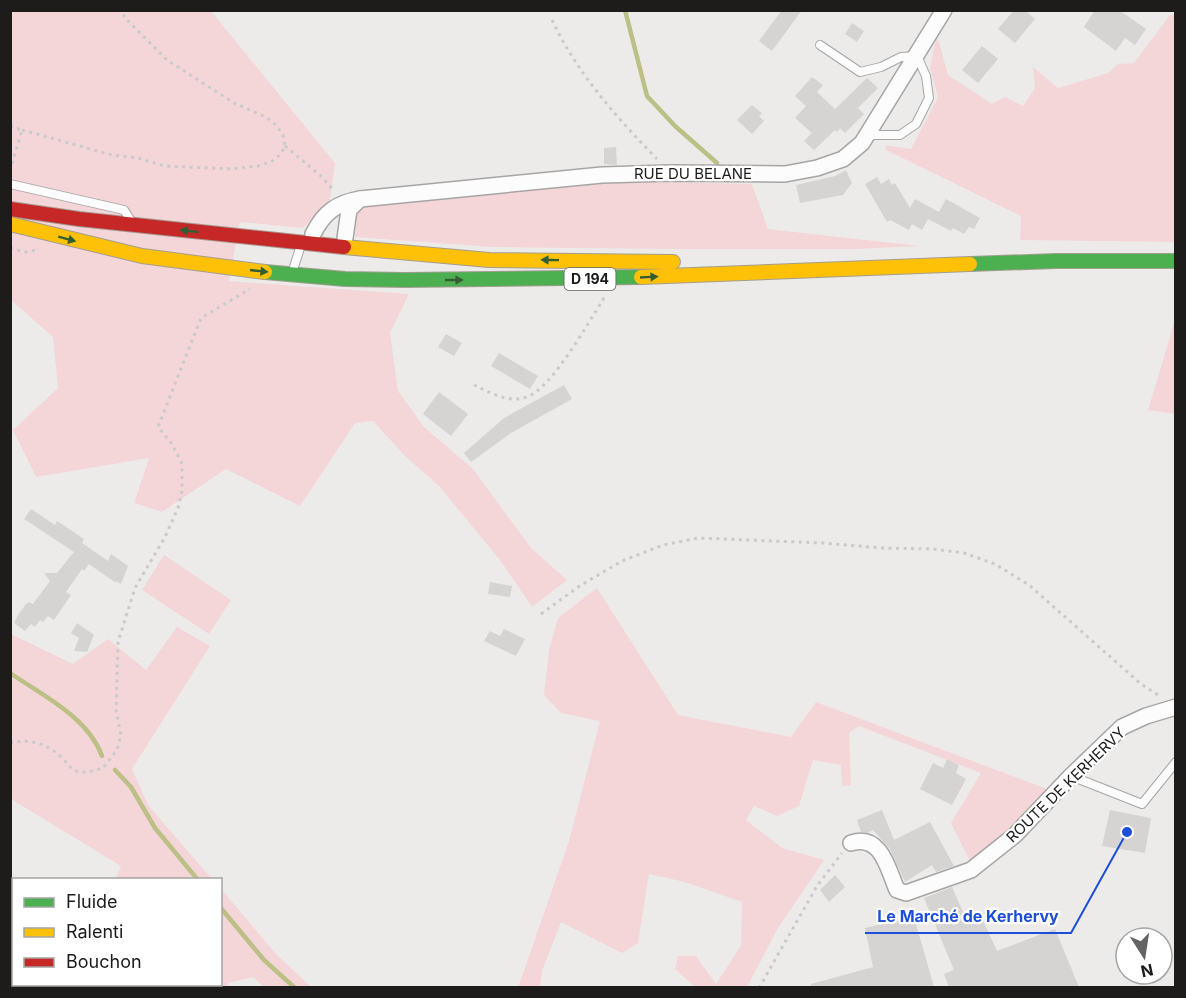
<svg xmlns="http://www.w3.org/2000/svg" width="1186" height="998" font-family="Inter,sans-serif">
  <rect width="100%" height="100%" fill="#edebe9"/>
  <!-- green -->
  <g fill="#f4d6d9">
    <path d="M11,11H211L335,163L330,200L303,228L240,222L229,281L409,294L390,333L398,391L424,427L473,469L531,548L567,580L532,607L500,560L439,486L405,456L373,421L355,423L300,506L226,469L162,512L134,503L149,458L36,477L13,430L58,388L53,337L11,300Z"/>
    <path d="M1170,15H1176L1175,242L1020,240L1021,216L886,150L885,145L911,149L938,97L930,68L936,39L939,42L948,75L992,104L1005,97L1023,106L1035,88L1033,67L1058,88L1108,73L1118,64L1134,63Z"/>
    <path d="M600,181L752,184L768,229L919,246L858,249H663L492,247L355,237L357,214L364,207Z"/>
    <path d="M1175,320V414L1148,410Z"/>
    <path d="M164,555L231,600L209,634L142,590Z"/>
    <path d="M597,588L678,715L791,737L816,702L1047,789L1004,833L970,861L951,823L981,773L859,726L849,733L851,785L842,786L841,765L813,760L799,806L777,816L754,806L746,820L782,848L824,860L778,928L747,987H695L675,969L678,956H696L716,984L741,946L742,902L685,882L649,874L638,943L622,953L561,922L542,971L540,987L518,988L569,841L600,721L561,713L544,695L549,650L558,618Z"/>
    <path d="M177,627L210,646L132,769L148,805L212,879H116L121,866L11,799V634L73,664L108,639L146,670Z"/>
    <path d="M221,889L276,954L311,987H264L253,977L228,983L229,987H71L72,984H220Z"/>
  </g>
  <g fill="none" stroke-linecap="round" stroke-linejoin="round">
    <!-- stream -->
    <g stroke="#bdc086" stroke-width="4.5">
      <path d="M625,10L647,96L675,126L717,163"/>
      <path d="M10,673C42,695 88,717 102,756"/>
      <path d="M115,770L131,787L155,828L198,880"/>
      <path d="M220,907L264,960L295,988"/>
    </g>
  </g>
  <!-- building -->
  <g fill="#d6d4d3">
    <path d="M782,10H802L772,51L759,41Z"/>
    <path d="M1014,10H1025L1035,19L1015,43L998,29Z"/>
    <path d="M1095,10H1119L1146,29L1135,45L1125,38L1116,51L1084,27Z"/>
    <path d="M852,23L864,31L857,42L845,34Z"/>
    <path d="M982,46L998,59L978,83L962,70Z"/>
    <path d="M812,77L823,85L817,92L835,109L867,78L878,88L858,108L864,114L845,133L840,128L837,132L835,130L814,150L804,141L812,133L795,118L806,106L795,96Z"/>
    <path d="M752,105L762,113L759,116L764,121L752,134L737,120Z"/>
    <path d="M616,147L617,165L604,164V148Z"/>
    <path d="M846,170L852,183L843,195L800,203L796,185L835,176Z"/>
    <path d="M877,177L881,184L889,179L892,185L895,183L910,208L915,199L939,212L946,199L980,218L974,229L969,227L964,234L953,228L951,231L928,219L922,230L912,224L909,230L890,220L887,222L865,184Z"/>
    <path d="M446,334L462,343L454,356L438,347Z"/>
    <path d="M499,353L538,376L530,389L491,366Z"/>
    <path d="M564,385L572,399L511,433L471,462L464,453L504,418Z"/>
    <path d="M439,392L468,414L451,436L423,414Z"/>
    <path d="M31,509L55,525L57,521L84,539L82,543L108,561L111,554L128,566L121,584L116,581V583L89,564L84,571L82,569L66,592L71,595L54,620L48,616L43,622L40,620L35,627L31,624L25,631L14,623L18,615L26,604L29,602L33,604L50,581L44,573H57L74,552L24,519Z"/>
    <path d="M490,582L512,586L510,597L488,594Z"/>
    <path d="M77,623L94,635L87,652L74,651L79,638L71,633Z"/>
    <path d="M504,629L525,639L516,656L484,641L490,631L500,636Z"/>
    <path d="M947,759L959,765L956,773L966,779L952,805L920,789L933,763L943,768Z"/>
    <path d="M882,810L894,840L930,822L954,866L936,872L932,865L905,882L890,849L873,830L867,833L861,832L857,820Z"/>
    <path d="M1110,810L1151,818L1145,853L1102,846Z"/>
    <path d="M835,875L845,887L829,902L820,890Z"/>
    <path d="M952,887L967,921L981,916L997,951L1055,929L1079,987H949L944,974L954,970L924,898Z"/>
    <path d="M914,917L934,987H811V984L873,967L865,928Z"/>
  </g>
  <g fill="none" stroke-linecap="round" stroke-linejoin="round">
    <defs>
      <g id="lane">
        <path d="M820,45L860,72L881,67L901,57L917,56L926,76L929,98L916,124L900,135H868"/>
        <path d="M10,184L124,210L131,221"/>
        <path d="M293,270L301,245"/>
        <path d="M1071,776L1142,804L1176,762"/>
      </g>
      <g id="street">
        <path d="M313,234C324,212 337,203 360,199L602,175L671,173L785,174L817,168L843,159L862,143L944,10"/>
        <path d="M345,238L349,210L360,199"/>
        <path d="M851,843C881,833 888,869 897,890L906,893L971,870L1015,835L1071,776L1122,727L1146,716L1176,707"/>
      </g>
      <g id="fast">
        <path d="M970,264L1056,261H1176"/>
        <path d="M265,272L345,279L405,280L641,277"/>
      </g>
      <g id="slow">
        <path d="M10,224L142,256L265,272"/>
        <path d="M344,247L489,260L673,262"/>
        <path d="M641,277L970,264"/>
      </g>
      <path id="jam" d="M10,209L79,219L344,247"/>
    </defs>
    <!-- lane casing -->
    <use href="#lane" stroke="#a7a5a4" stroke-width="10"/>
    <!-- street casing -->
    <use href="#street" stroke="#a7a5a4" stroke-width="18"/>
    <!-- fast casing -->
    <use href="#fast" stroke="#a39d92" stroke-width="16"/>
    <!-- slow casing -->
    <use href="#slow" stroke="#a39d92" stroke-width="16"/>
    <!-- jam casing -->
    <use href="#jam" stroke="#a39d92" stroke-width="16"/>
    <!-- path -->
    <g stroke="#cbcaca" stroke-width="3" stroke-dasharray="3 4.5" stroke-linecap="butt">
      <path d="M552,20C577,73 616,117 657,159"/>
      <path d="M10,126L22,130L10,170"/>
      <path d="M22,130L112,155L138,158L164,166L232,169L258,166L272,161L281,154L285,146L283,135L276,125L266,117L234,103L167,60L125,18L121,10"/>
      <path d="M285,146L322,177L334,191"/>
      <path d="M10,248L25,252L36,250"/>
      <path d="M474,385C489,392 509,404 527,397C552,388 587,324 603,300L604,295"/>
      <path d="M541,614L581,585L622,561L663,545L698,538L823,543L881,548L933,549L964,553L995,564L1029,585L1141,684L1161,697"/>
      <path d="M10,743C30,738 48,744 62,758C68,764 72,771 80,772C88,773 96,770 103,768L117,750L121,735L116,710L118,642L135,588L165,537L178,508L182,491V464L172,444L158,427L201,318L250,289"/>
      <path d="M759,988L817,886L842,853"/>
    </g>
    <!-- lane -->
    <use href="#lane" stroke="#fcfcfc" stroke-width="8"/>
    <!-- street -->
    <use href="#street" stroke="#fcfcfc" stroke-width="15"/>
    <!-- fast -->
    <use href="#fast" stroke="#4caf50" stroke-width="14"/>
    <!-- slow -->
    <use href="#slow" stroke="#ffc107" stroke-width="14"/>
    <!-- jam -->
    <use href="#jam" stroke="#c62828" stroke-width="14"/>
  </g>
  <!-- one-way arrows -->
  <defs><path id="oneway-solid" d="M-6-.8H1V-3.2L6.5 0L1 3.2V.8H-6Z" transform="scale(1.5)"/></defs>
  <g fill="#335e33">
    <use href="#oneway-solid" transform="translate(189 231) rotate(-174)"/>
    <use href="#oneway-solid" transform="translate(67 239) rotate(15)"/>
    <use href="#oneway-solid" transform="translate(550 260) rotate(-179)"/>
    <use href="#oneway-solid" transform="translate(259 271) rotate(6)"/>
    <use href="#oneway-solid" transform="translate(649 277) rotate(-3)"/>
    <use href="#oneway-solid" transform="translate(454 280)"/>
  </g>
  <g text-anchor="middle" stroke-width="4.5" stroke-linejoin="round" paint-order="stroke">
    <!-- shield labels -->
    <rect fill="#fff" stroke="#62605f" stroke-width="1.5" x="564.5" y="268" width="51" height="22" rx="4.5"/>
    <g font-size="14" font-weight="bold" fill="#1e1c1b">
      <text x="590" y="284">D 194</text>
    </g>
    <!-- street labels -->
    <g font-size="15" fill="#1e1c1b" stroke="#fff">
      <text x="693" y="179">RUE DU BELANE</text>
      <text transform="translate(1066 785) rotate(-44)" y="5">ROUTE DE KERHERVY</text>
    </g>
  </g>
  <!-- callouts -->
  <path fill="none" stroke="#1d4ed8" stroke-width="2" d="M1127 832L1071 933H865"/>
  <circle fill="#1d4ed8" stroke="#fff" stroke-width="2" cx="1127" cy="832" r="6"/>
  <g font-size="16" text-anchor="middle" font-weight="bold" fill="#1d4ed8" stroke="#fff" stroke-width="4.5" stroke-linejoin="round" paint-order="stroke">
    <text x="968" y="922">Le Marché de Kerhervy</text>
  </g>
  <!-- border -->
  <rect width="1186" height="998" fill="none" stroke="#1e1c1b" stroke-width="24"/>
  <!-- legend -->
  <rect x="12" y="878" width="210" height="108" fill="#ffffff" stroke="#a5a4a4" stroke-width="1.5"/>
  <rect x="24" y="898" width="30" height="9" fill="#4caf50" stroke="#a5a4a4" stroke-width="1.5"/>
  <text x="66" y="908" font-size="18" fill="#1e1c1b">Fluide</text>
  <rect x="24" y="928" width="30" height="9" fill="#ffc107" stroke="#a5a4a4" stroke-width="1.5"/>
  <text x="66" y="938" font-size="18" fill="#1e1c1b">Ralenti</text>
  <rect x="24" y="958" width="30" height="9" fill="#c62828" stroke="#a5a4a4" stroke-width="1.5"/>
  <text x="66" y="968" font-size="18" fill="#1e1c1b">Bouchon</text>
  <!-- north arrow -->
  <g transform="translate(1144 956) rotate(168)"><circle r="28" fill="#ffffff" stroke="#a5a4a4" stroke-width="1.5"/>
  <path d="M0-4.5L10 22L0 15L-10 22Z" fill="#666463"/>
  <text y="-9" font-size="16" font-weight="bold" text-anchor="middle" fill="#1e1c1b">N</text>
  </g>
</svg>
